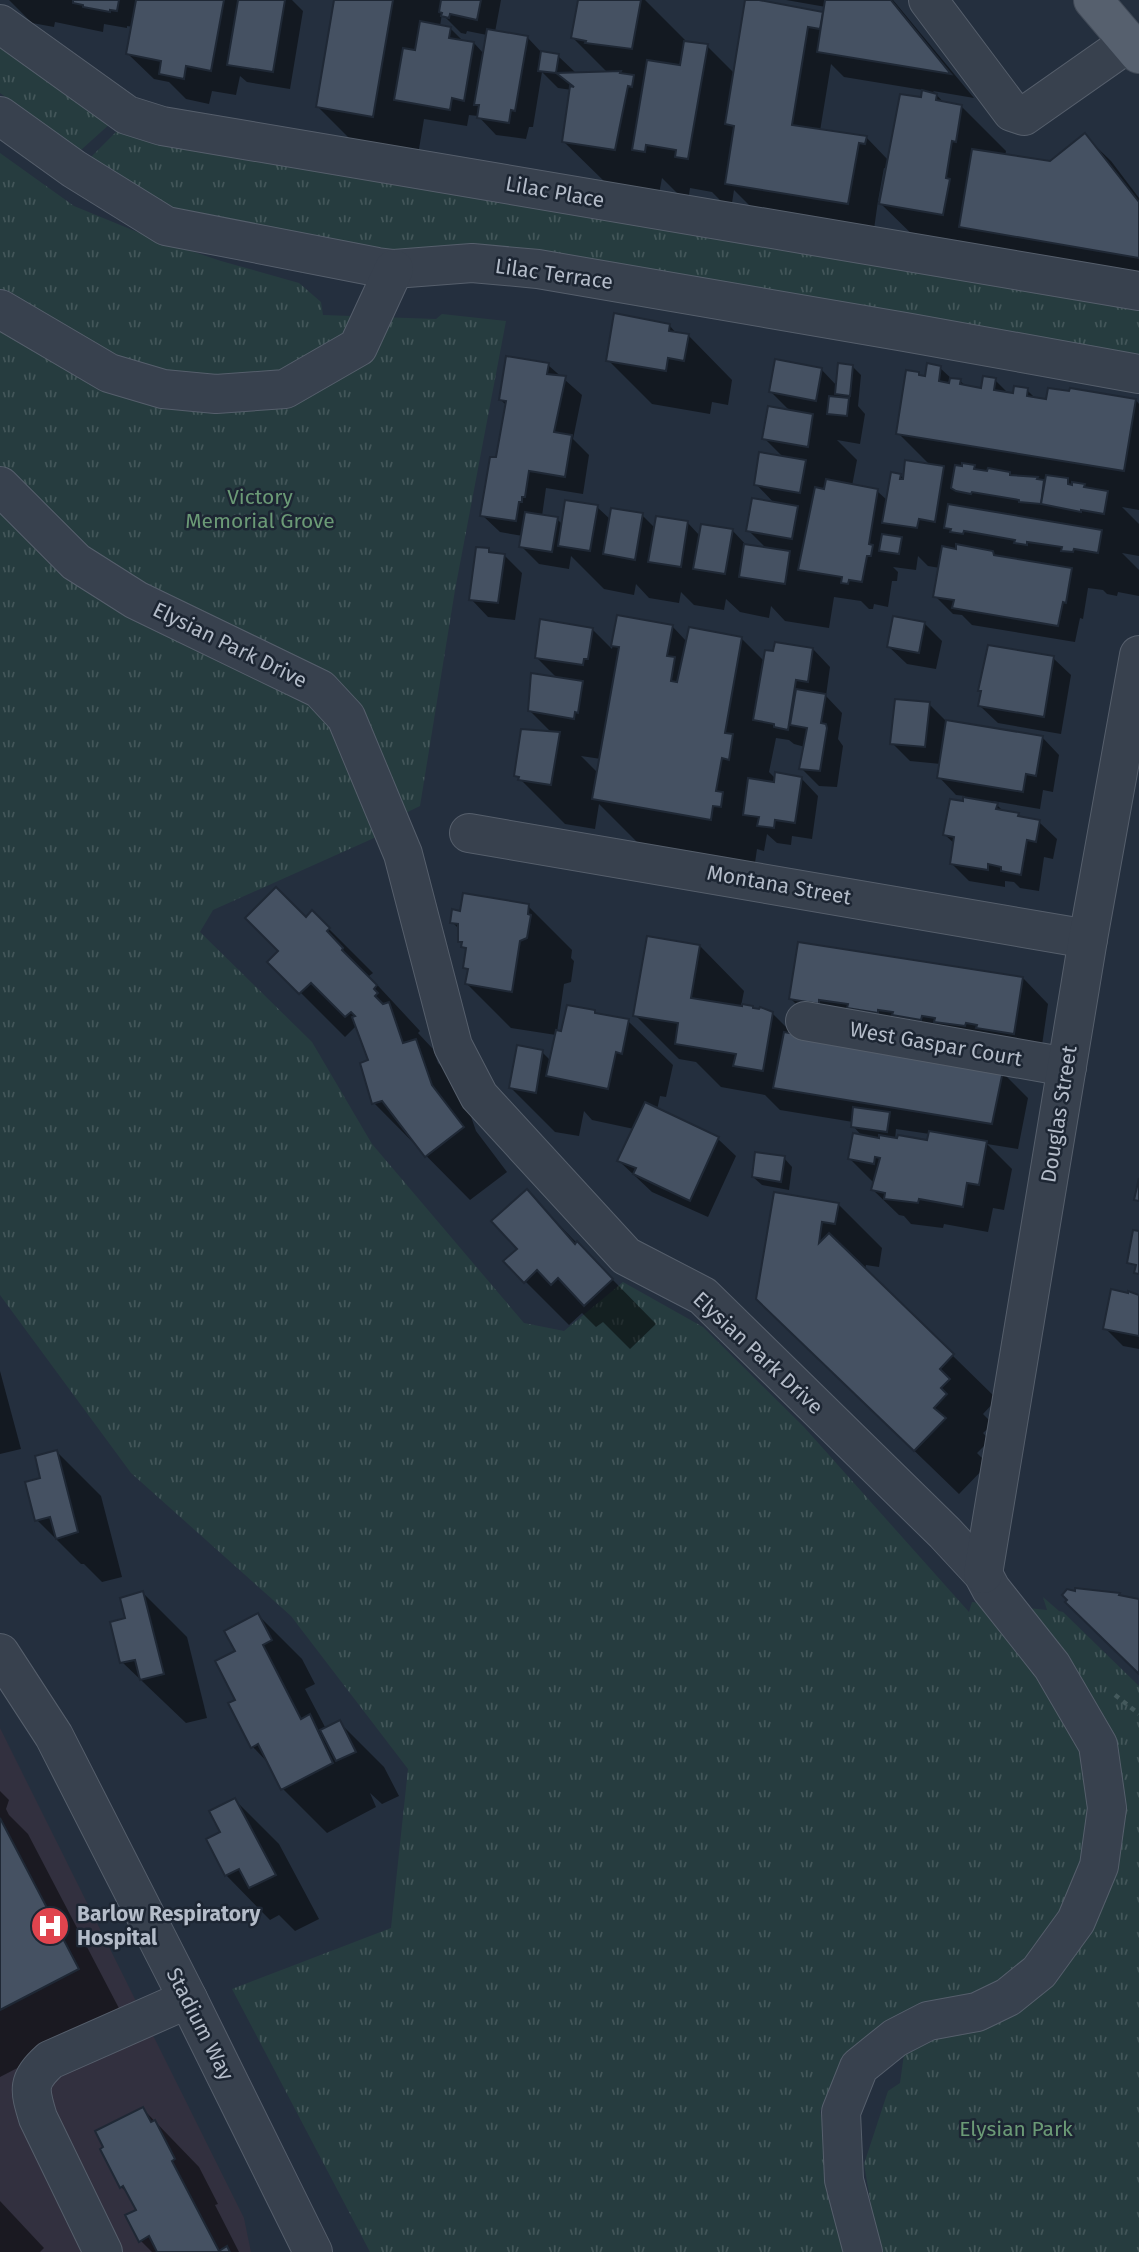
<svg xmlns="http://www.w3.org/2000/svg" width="1139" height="2252" font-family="'Fira Sans',sans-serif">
  <defs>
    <pattern id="grass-tufts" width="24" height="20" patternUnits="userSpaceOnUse" patternTransform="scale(1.75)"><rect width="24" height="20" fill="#263c3f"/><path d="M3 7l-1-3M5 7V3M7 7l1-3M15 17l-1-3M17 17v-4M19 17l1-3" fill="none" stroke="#435659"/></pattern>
  </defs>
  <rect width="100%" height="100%" fill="#242f3e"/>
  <!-- medical -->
  <path fill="#32303f" d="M0,1728L244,2218L251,2252H0Z"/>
  <!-- grass -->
  <g fill="url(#grass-tufts)">
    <path d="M0,44L112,122L81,150L0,93Z"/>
    <path d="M122,126L1139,307V356L374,255L170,208L90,158Z"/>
    <path d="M0,153L74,206L147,236L221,261L299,283L321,302L323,315L436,319L442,314L506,321L455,590L420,806L379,826L383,834L213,910L200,932L312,1042L372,1144L524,1323L564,1331L623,1282L703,1327L804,1427L969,1612L972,1602L1047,1610L1043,1597L1059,1611L1063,1612L1139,1686V2252H874L873,2217L864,2164L888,2091L900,2083L908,2025L853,2052L820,2111L848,2252H370L232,1989L391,1928L408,1769L291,1616L131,1473L0,1295Z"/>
  </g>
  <!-- shadow -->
  <g fill="#0007" fill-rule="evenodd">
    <path d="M9,0H237L239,3L240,0H292L303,11L290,89L247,82L240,76L236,95L212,91L209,104L186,99L169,82L154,79L128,54L133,27L127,26V28L104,24L103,32L60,23L55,22L54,27L32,23Z"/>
    <path d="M336,0H501L495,32L528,38L542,53L558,56L576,73L609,74L573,38L579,0H645L685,40V42L707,46L735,74L747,0L824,14L826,7L786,0H893L974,98L933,91L945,104L962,107L1006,151L1005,156L1051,163L1085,136L1111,161L1139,198V278L926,248L878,201L874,229L753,209L734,190L732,203L721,201L712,192L690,188L689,195L678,194L662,178L659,194L608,185L563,141L572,90L558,88L542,72L533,127H529L526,139L496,135L478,116L469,115L467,126L424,119L417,161L362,151L318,107ZM442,14L461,33L466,34L467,31L487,35L484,54L474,43L464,42L450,28L440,26ZM831,64L844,77L923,90L922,99L889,161L866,137L820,131ZM884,168L888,169L882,201H878Z"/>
    <path d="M669,325L677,334L688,335L732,380L728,405L712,402L710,414L652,404L608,360Z"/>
    <path d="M548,365L582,395L573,439L589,455L583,494L546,488L542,516L557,519L563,525L597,507L611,520L642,515L655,528L687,522L700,536L732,530L748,547L768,550L748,530L775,504L756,484L783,457L764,438L791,412L771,392L821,369L837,386L852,366L861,375L858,406L865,414L860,444L837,440L857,460L852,486L877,491L888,501L900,475L904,479L931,466L898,433L918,374L926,378L940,368L953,380L960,381L967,387L982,390L995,380L1010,395L1027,390L1036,399L1048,401L1136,400L1139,404V510L1122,507L1139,524V556L1122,553L1139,570V596L1118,592L1117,596L1107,594L1103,590L1088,588L1083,619L1080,618L1075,642L972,625L962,615L953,614L935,596L940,568L928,566L918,556L916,570L893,567L898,572L897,581H892L888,607L874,604L873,609H869L861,601L834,597L829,628L785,621L771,606L769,618L740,612L726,599L724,610L694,605L681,592L679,603L649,598L636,584L634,595L604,589L571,556L569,569L539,564L521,546L523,536L500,532L482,515L498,459L507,406L501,400Z"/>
    <path d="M489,550L492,554L504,555L522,573L515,620L488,617L471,599Z"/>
    <path d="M618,617L672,626L687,642L741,638L765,662L813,649L830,667L826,696L842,713L838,739L843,746L837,787L819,786L801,768L805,747L794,744L789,740L776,738L769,772L776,779L801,778L818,796L812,839L792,836L791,845L777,843L767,834L764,851L757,849L755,863L638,843L599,804L595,829L565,824L516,775L552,733L530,711L558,679L536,657L592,629L612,649ZM581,756L601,759L598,773Z"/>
    <path d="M924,623L942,641L936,669L907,664L889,647Z"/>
    <path d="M1053,658L1071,675L1061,734L998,723L980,706Z"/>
    <path d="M929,704L947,722L1042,737L1059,755L1053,792L1043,790L1040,809L993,801L1004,812L1018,815L1022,819L1039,822L1057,839L1053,859L1044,857L1039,891L1020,888L1014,882L1005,881V887L969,881L952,864L955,844L945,835L964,803L965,796L956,795L939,777L941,764L910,761L892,743Z"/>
    <path d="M528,906L572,950L571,958L574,961L571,982L564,984L557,1032L628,1021L673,1065L666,1097L660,1096L657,1110L718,1139L736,1156L708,1217L652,1192L619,1161L634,1129L592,1120L584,1111L579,1136L555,1132L511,1088L542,1052L551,1061L556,1035L511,1028L467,984L469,971L465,967L468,951L459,941L460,930L452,922L462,913Z"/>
    <path d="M312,912L373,973L369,976L420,1031L418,1033L433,1049L438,1063L460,1085L476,1131L507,1172L470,1200L374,1103L370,1062L356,1026L345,1037L270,962Z"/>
    <path d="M700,946L744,991L741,1006L772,1013L795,1036L1002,1072L1028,1098L1018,1149L987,1144L1012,1169L1004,1210L993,1208L988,1232L944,1224L943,1228L911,1224L904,1216L899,1215L873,1190L875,1184L850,1159L863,1137L853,1126V1122L780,1110L765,1095L721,1087L696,1062L679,1059L635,1015ZM896,1129L930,1134L929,1142L895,1140Z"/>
    <path d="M1023,978L1048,1004L1040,1059L816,1024L790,998Z"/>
    <path d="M784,1158L792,1167L789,1190L762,1185L753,1177Z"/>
    <path d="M526,1191L656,1324L630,1349L603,1322L596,1327L582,1313L569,1325L525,1281L519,1249Z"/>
    <path d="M776,1194L838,1204L882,1248L879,1267L866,1265L865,1270L997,1399L983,1414L993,1424L983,1433L990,1440L977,1453L988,1464L959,1494L803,1343Z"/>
    <path d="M1139,1297V1349L1123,1346L1105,1328Z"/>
    <path d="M0,1371L21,1449L0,1454Z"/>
    <path d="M57,1452L101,1496L122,1577L102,1582L84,1564H81L37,1520Z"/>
    <path d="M143,1593L187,1637L207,1718L186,1723L122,1662L127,1619Z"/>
    <path d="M258,1615L302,1659L315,1684L305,1689L326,1729L340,1723L384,1767L399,1796L382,1804L370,1793L376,1807L327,1833L283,1789L270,1765L252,1746L237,1701V1651Z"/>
    <path d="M0,1791L9,1800L6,1809L9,1815L28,1834L122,2014L0,2077Z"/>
    <path d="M235,1800L279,1844L319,1919L295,1931L279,1915L270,1920L226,1875L208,1840L222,1832Z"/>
    <path d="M143,2109L199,2167L218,2204L215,2205L239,2252H152L141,2241L138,2210L130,2195L121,2187Z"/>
    <path d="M0,2201L44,2248L40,2252H0Z"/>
  </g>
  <!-- building -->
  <g fill="#455162" stroke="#1f2835" stroke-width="2">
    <path d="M73,0H119L117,11L110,10V12L83,7V5L73,3Z"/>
    <path d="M136,0H224L211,71L186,66L184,79L159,74L161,61L126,54Z"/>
    <path d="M238,0H285L273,72L227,65Z"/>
    <path d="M334,0H393L373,117L316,107Z"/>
    <path d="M441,0H481L477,20L450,14L449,18L441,16L442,13L439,12Z"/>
    <path d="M578,0H641L632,49L585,43L586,41L571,38Z"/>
    <path d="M745,0H759L823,12L820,29L808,27L792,125L867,136L865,144L859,143L848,204L725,184L734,126L725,124Z"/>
    <path d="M825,0H891L951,74L817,52Z"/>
    <path d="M420,21L451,27L449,38L474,42L464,101L452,98L450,110L394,100L403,48L415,50Z"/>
    <path d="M487,29L528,36L515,111L511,110L509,123L477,118L479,105H474Z"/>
    <path d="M684,41L708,44L688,159L675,157L676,150L646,145L645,152L632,150L647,60L680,65Z"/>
    <path d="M541,51L559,54L556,73L538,71Z"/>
    <path d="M621,71L620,73L634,75L632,87L628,86L615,150L562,142L570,86L574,87L556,73Z"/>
    <path d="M922,90L937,94L936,100L962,105L956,142L952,141L946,178L950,179L943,215L879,204L900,94L921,97Z"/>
    <path d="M1085,133L1139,202V258L959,227L972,149L1050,161Z"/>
    <path d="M614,313L670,324L669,331L689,334L684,361L668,358L666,371L606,361Z"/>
    <path d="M506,356L549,363L547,374L566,376L554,432L572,435L565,477L529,471L525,497H522V502H519L516,521L480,516L490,457H496L506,401L499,400Z"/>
    <path d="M775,359L822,368L816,401L769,392Z"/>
    <path d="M838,363L853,365L850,396L835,394Z"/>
    <path d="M927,363L941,366L939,381L949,383L950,378L961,379L960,384L981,388L983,376L996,378L994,390L1013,393L1014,386L1028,388L1027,396L1046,399L1048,388L1069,391L1070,388L1136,399L1124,471L896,434L906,370L919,372V375L925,376Z"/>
    <path d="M829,396L849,398L847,416L827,414Z"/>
    <path d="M768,406L813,414L808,447L762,439Z"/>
    <path d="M759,452L806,460L800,493L754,485Z"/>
    <path d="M905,460L944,466L935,522L919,519L917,528L882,523L891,472L901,474L900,479H903Z"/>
    <path d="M962,463L975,465L974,469L987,471L988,468L1010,472V475L1038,477L1037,479L1044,480L1041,504L1019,502V500L972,492L971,494L956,491L951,488L955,465L962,466Z"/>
    <path d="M1046,475L1068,478V484L1072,485V482L1085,484L1084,487L1108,491L1104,514L1081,510V512L1041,504Z"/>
    <path d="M826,479L878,489L869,544L873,545L871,556H867L862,582L849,580L848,584L841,583L842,577L798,570L815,487L824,489Z"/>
    <path d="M752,498L798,506L792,539L746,531Z"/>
    <path d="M565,500L598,505L590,551L558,546Z"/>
    <path d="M948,504L1102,530L1098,553L1074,549L1073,552L1061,551L1062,547L1027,542V545L1014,543L1015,540L964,531L963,534L950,532L951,529L944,528Z"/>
    <path d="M611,508L643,513L635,560L603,554Z"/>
    <path d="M525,512L558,517L552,552L519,547Z"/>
    <path d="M656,516L688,521L681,567L648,562Z"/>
    <path d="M701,524L733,529L725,574L693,569Z"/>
    <path d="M882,534L902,537L899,554L879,551Z"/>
    <path d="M744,544L790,551L785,584L739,577Z"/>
    <path d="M956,544L993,551L994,555L1072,568L1066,603L1063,602L1058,626L952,608L954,600L933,597L942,546L956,549Z"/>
    <path d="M476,547L489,548V552L505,554L498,603L469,600Z"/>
    <path d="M617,615L673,625L667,656L675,657L671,681L677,682L689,627L742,637L725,733L733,734L729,760L722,758L716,791L723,792L721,807L713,806L711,820L592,799L619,647L611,646Z"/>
    <path d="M893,616L925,622L919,653L887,647Z"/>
    <path d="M540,619L593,628L588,659H584L583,665L535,658Z"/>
    <path d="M775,642L813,648L808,682L796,680L788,730L774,727V724L753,720L765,650L773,651Z"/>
    <path d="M988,645L1054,656L1044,717L978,706L981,691H978Z"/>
    <path d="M531,673L583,681L578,713L575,712L574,719L528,711Z"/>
    <path d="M796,689L826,694L821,723L826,724L827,728L820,771L799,769L807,728L790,725Z"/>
    <path d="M895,699L930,702L925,747L890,744Z"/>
    <path d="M946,720L1043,736L1036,776L1026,774L1023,792L937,778Z"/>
    <path d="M521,729L560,732L551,785L518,780L519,777L514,776Z"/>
    <path d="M775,772L802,777L795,823L775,820L774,828L757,826L759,817L743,815L748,778L774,782Z"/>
    <path d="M963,797L998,803L996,809L1019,813L1018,816L1040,820L1036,842L1027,840L1021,875L1001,871V867L988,864V870L950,864L954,837L943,835L950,799L963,801Z"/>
    <path d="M276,887L306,917L312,910L330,928L327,931L343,948L342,950L377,985L374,989L378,993L375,996L383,1004L389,1002L403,1043L416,1039L432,1085L464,1127L425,1157L382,1101L372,1104L360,1063L368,1060L352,1017L355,1016L351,1012L345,1017L311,983L299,994L267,962L278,951L245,918Z"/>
    <path d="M463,893L529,904L528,914L531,915L527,938L520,941L512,992L465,984L468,969L463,968L466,948L461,947L462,942H458V924L450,923L452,909L460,911Z"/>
    <path d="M647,936L700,945L691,998L742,1006V1004L753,1006V1008L759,1009L760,1007L773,1012L763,1071L733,1066L736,1054L675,1044L678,1023L633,1016Z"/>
    <path d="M798,942L1023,977L1014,1034L976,1028L977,1025L966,1023L965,1026L934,1022L935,1018L922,1016L921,1020L892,1015L893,1012L878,1010V1013L847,1008L848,1004L819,1000V1004L789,999Z"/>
    <path d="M567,1005L595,1010V1013L629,1019L622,1054L616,1052L608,1089L546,1076L556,1030L561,1031Z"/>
    <path d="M784,1032L1003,1071L992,1124L773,1088Z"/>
    <path d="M517,1045L543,1050L536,1093L509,1088Z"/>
    <path d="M645,1102L719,1137L690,1201L633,1174L636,1168L617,1161Z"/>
    <path d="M853,1107L890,1112L887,1132L851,1127Z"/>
    <path d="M929,1131L987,1141L979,1185L967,1183L963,1207L919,1199L918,1203L884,1199L885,1193L871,1190L880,1158L875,1157L874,1164L848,1159L853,1133L879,1138V1135L897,1138L898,1135L927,1140Z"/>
    <path d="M755,1152L785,1156L781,1182L752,1177Z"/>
    <path d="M1139,1178V1201L1134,1200Z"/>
    <path d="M527,1189L575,1244L577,1241L613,1279L584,1306L558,1278L551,1285L537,1270L524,1283L503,1261L517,1249L491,1221Z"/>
    <path d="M774,1192L839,1203L835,1224L822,1222L819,1243L829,1233L954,1354L940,1369L950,1379L941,1388L947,1394L934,1408L946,1418L914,1451L756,1299Z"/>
    <path d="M1133,1230L1139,1231V1274L1134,1273L1136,1265L1127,1263Z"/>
    <path d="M1111,1289L1128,1293V1291L1139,1295V1336L1103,1329Z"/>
    <path d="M57,1450L78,1532L56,1539L50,1517L35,1521L25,1482L40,1478L35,1456Z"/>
    <path d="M1075,1588L1120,1593L1119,1595L1139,1599V1674L1065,1602L1067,1600L1062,1595L1067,1589L1075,1591Z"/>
    <path d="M143,1591L164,1674L140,1680L135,1660L120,1663L110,1622L125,1618L120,1598Z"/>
    <path d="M258,1613L272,1640L263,1645L301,1719L310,1714L333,1763L281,1790L258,1744L251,1748L228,1703L235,1700L215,1661L235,1651L224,1631Z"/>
    <path d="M340,1720L356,1752L336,1761L320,1730Z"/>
    <path d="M235,1798L276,1875L249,1888L239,1869L225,1876L206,1839L220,1832L209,1811Z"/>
    <path d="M0,1818L79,1969L0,2010Z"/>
    <path d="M143,2107L151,2122L155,2120L175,2159L172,2161L219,2251L227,2246L230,2252H157L149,2236L139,2242L125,2215L136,2210L123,2186L120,2188L100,2149L103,2147L95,2131Z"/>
  </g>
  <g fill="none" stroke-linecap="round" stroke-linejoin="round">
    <defs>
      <g id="minor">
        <path d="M928,0L1012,112L1024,116L1128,43"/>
        <path d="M0,24L127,115L162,126L1139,291"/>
        <path d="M0,116L74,169L166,226L377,267L394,269L472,263L538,269L905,332L1139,374"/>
        <path d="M0,309L109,373L163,389L216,394L285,389L358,347L394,269"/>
        <path d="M0,486L76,562L136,600L320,689L346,717L403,854L453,1046L479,1096L626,1256L703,1296L945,1533L983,1574L991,1589L1052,1666L1098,1745L1107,1808L1099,1866L1076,1921L1039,1972L1008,1997L977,2012L928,2021L895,2038L859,2067L841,2112L844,2180L863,2252"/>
        <path d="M469,833L1088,939"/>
        <path d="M805,1021L1067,1067"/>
        <path d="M983,1574L1088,939L1139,655"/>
        <path d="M0,1653L54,1736L188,1999L313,2252"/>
        <path d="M103,2252L38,2118C29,2089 27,2081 50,2060L188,1999"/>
      </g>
      <path id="major" d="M1093,0L1139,54"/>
    </defs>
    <!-- minor casing -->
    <use href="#minor" stroke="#565f6c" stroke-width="40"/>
    <!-- major casing -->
    <use href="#major" stroke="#414a57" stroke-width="40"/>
    <!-- path -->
    <path stroke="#44595c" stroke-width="4.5" stroke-dasharray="5 5" stroke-linecap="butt" d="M1115,1695L1139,1714"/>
    <!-- minor -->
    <use href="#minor" stroke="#38414e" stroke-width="38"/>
    <!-- major -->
    <use href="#major" stroke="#56606e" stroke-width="38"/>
  </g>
  <!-- icons -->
  <defs>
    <symbol id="hospital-disc" viewBox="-11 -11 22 22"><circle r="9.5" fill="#e0444e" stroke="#1d2633"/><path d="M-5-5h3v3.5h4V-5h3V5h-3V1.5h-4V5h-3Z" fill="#fff"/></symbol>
  </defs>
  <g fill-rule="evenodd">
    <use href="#hospital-disc" x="28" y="1904" width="44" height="44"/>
  </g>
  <g text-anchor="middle" stroke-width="5" stroke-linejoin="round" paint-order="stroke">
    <!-- street labels -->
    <g font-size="21" fill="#b4bcc9" stroke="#1d2633">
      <text transform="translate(555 192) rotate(10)" y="7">Lilac Place</text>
      <text transform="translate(554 274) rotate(8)" y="7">Lilac Terrace</text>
      <text transform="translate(230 645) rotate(26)" y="7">Elysian Park Drive</text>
      <text transform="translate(779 885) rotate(10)" y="7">Montana Street</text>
      <text transform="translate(936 1044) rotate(10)" y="7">West Gaspar Court</text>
      <text transform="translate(1059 1114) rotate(-81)" y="7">Douglas Street</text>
      <text transform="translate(758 1353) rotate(43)" y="7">Elysian Park Drive</text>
      <text transform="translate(200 2024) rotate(63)" y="7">Stadium Way</text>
    </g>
    <!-- park labels -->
    <g font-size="21" fill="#6b9a76" stroke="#1d2633">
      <text x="260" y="504">Victory<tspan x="260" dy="24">Memorial Grove</tspan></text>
      <text x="1016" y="2136">Elysian Park</text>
    </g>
    <!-- poi labels -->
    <g font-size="21" font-weight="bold" fill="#b4bcc9" stroke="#1d2633" text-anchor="start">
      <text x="77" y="1921">Barlow Respiratory<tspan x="77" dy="24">Hospital</tspan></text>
    </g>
  </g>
</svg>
